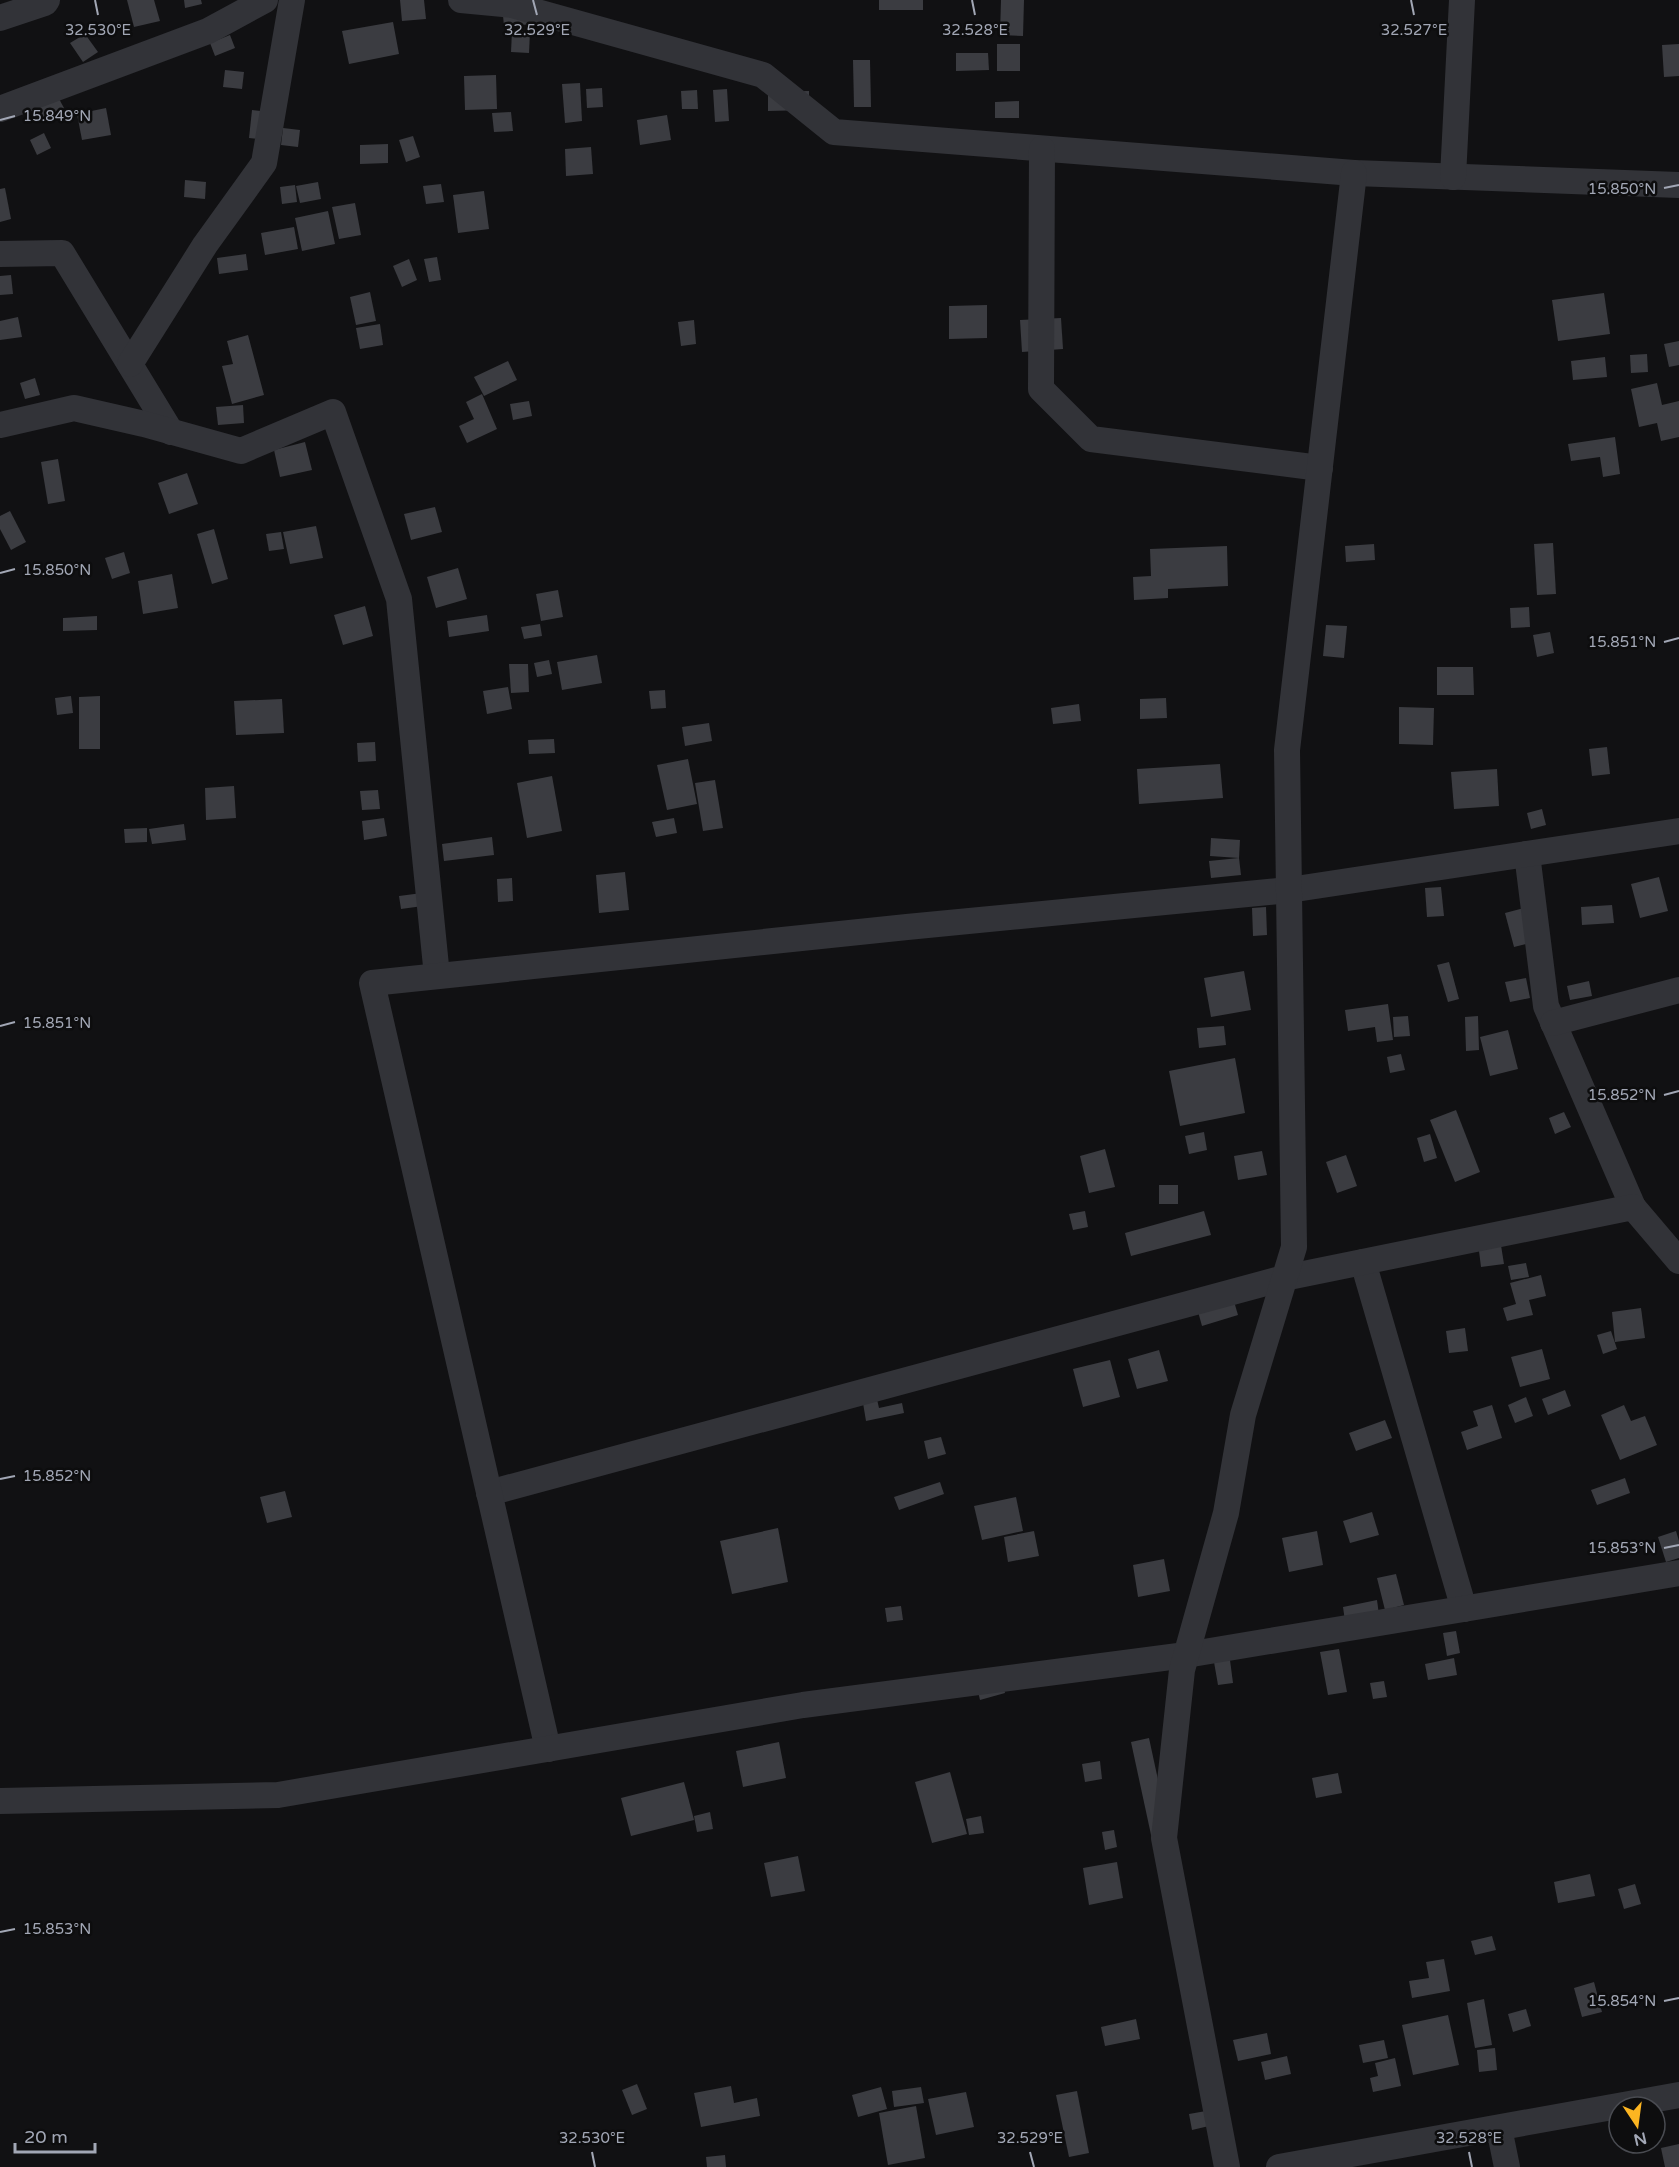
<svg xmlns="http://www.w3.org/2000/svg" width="1679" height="2167" font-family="'Varela Round',sans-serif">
  <rect width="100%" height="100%" fill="#111113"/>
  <!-- building -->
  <g fill="#3b3c41">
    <path d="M127,0H154L160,21L134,27Z"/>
    <path d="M184,0H201L202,4L185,8Z"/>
    <path d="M400,0H424L426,19L402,21Z"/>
    <rect x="879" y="0" width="44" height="10"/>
    <path d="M1001,0H1024L1023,36L1000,35Z"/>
    <path d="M502,5L536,24L504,26Z"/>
    <path d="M393,22L399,54L349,64L342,31Z"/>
    <path d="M512,31L530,32L529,53L511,52Z"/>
    <path d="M85,34L98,52L83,62L70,43Z"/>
    <path d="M230,35L235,48L215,56L210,43Z"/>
    <rect x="997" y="44" width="23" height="27"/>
    <path d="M1679,44V76L1664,77L1662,45Z"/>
    <path d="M956,53H988L989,70L956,71Z"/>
    <path d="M853,60H870L871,107H854Z"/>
    <path d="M225,70L244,72L242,89L223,87Z"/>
    <path d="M496,75L497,109L465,110L464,76Z"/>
    <path d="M580,83L582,121L565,123L562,84Z"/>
    <path d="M602,88L603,107L587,108L586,89Z"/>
    <path d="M727,89L729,121L715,122L713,90Z"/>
    <path d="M697,90L698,109H682L681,91Z"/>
    <path d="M809,91V110L768,111V92Z"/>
    <path d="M58,97L64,108L40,119L35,107Z"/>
    <path d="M1019,101V118H995V102Z"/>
    <path d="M106,108L111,135L82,140L77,114Z"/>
    <path d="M252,110L270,112L267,140L249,138Z"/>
    <path d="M511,112L513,131L494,132L492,113Z"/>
    <path d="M667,115L671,140L640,145L637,120Z"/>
    <path d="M283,128L300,130L298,147L281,145Z"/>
    <path d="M44,133L51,148L37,155L30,140Z"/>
    <path d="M413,136L420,157L406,162L399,140Z"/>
    <path d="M388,144V163L360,164V145Z"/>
    <path d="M591,147L593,174L566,176L565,149Z"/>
    <path d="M185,180L206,182L205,199L184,197Z"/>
    <path d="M318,182L321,199L300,203L296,186Z"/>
    <path d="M441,184L444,202L426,204L423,186Z"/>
    <path d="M295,185L297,202L282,204L280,187Z"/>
    <path d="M5,188L11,219L0,222V189Z"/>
    <path d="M484,191L489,229L458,233L453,195Z"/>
    <path d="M355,203L361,235L339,239L332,207Z"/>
    <path d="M328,211L335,244L302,251L295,218Z"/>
    <path d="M294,227L298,249L265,255L261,233Z"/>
    <path d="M246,254L248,270L219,274L217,258Z"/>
    <path d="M437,257L441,280L429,282L424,259Z"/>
    <path d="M409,259L417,280L402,287L393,266Z"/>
    <path d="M11,275L13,294L0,295V276Z"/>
    <path d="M370,292L376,321L356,325L350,297Z"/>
    <path d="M1604,293L1610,334L1558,341L1552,300Z"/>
    <path d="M987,305V338L949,339V306Z"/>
    <path d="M18,317L22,337L0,340V321Z"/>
    <path d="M1061,318L1063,349L1022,352L1020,320Z"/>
    <path d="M694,320L696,344L681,346L678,322Z"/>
    <path d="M380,324L383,345L360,349L356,328Z"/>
    <path d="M248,335L264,395L232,404L222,366L233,364L227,341Z"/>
    <path d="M1679,341V365L1669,367L1664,344Z"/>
    <path d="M1647,354L1648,372L1631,373L1630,355Z"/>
    <path d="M1605,357L1607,377L1573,380L1571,361Z"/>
    <path d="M508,361L517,380L484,396L474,377Z"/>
    <path d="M35,378L40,395L25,399L20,383Z"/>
    <path d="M1657,383L1662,405L1679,401V437L1661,441L1657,423L1639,427L1631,389Z"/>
    <path d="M482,394L497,429L467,443L459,426L474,419L466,402Z"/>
    <path d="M529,401L532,416L513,420L510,404Z"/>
    <path d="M243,405L244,423L218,425L216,407Z"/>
    <path d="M1615,437L1620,474L1603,477L1600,457L1571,461L1568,444Z"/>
    <path d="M305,442L312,470L280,477L274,450Z"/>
    <path d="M58,459L65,501L48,504L41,462Z"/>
    <path d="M187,473L198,504L169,514L158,483Z"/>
    <path d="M435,507L442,532L411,540L404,514Z"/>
    <path d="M10,511L26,542L11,550L0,529V516Z"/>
    <path d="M316,526L323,558L290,564L283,532Z"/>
    <path d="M214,529L228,579L212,584L197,534Z"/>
    <path d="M281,532L284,549L269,551L266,534Z"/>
    <path d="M1553,543L1556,594L1537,595L1534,544Z"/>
    <path d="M1374,544L1375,560L1346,562L1345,546Z"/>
    <path d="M1227,546L1228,586L1168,589V598L1134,600L1133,577L1151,576L1150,549Z"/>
    <path d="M124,552L130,573L112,579L105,558Z"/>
    <path d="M458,568L467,599L436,608L427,577Z"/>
    <path d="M172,574L178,608L143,614L138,581Z"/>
    <path d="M558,590L563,617L541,621L536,594Z"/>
    <path d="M365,606L373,636L343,645L334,615Z"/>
    <path d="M1529,607L1530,627L1511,628L1510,608Z"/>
    <path d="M487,615L489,631L449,637L447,621Z"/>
    <path d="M97,616V630L63,631V618Z"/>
    <path d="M540,624L542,636L524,639L521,627Z"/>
    <path d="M1326,625L1347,626L1344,658L1323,656Z"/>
    <path d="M1550,632L1554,653L1537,657L1533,635Z"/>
    <path d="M597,655L602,683L562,690L557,662Z"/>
    <path d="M549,660L552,674L537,677L534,663Z"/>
    <path d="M509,664H528L529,692L511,693Z"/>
    <path d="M1437,667H1473L1474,695H1437Z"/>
    <path d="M508,687L512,709L487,714L483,691Z"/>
    <path d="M665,690L666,708L651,709L649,691Z"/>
    <path d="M71,696L73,713L57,715L55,698Z"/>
    <path d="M100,696V749H79V697Z"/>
    <path d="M1166,698L1167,718L1140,719V699Z"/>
    <path d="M282,699L284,733L236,735L234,701Z"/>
    <path d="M1079,704L1081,721L1053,724L1051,708Z"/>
    <path d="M1399,707L1434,708L1433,745L1399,744Z"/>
    <path d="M709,723L712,741L685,746L682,727Z"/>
    <path d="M554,739L555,753L529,754L528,740Z"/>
    <path d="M375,742L376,761L358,762L357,743Z"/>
    <path d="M1607,747L1610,774L1592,776L1589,749Z"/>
    <path d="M688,759L697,804L667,810L657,765Z"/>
    <path d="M1220,764L1223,798L1139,804L1137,769Z"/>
    <path d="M1497,769L1499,806L1454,809L1451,772Z"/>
    <path d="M552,776L562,831L527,838L517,783Z"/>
    <path d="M715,780L723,828L703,831L695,783Z"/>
    <path d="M234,786L236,818L206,820L205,788Z"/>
    <path d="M378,790L380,809L362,810L360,791Z"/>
    <path d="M1542,809L1546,825L1531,829L1527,813Z"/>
    <path d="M384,818L387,836L364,840L362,821Z"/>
    <path d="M674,818L677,833L656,837L652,822Z"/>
    <path d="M184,824L186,840L152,844L149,829Z"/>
    <path d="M147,828V842L125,843L124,829Z"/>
    <path d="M492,837L494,855L444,861L442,844Z"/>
    <path d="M1211,838L1240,840L1239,858L1210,856Z"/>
    <path d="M1239,858L1241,875L1211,878L1209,861Z"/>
    <path d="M625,872L629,910L599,913L596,875Z"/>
    <path d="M1659,877L1668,911L1640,918L1631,884Z"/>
    <path d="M512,878L513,901L498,902L497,879Z"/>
    <path d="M1441,887L1444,916L1427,917L1425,888Z"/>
    <path d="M422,893L423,906L401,909L399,896Z"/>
    <path d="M1535,905L1545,939L1514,947L1505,913Z"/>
    <path d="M1612,905L1614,923L1582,925L1581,907Z"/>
    <path d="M1266,907L1267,935L1253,936L1252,908Z"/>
    <path d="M1449,962L1459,999L1448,1002L1437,965Z"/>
    <path d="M1244,971L1251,1010L1211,1017L1204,978Z"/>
    <path d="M1526,978L1530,998L1510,1002L1505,982Z"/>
    <path d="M1589,981L1592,996L1570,1000L1567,986Z"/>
    <path d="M1388,1004L1393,1040L1377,1042L1375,1027L1348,1031L1345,1010Z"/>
    <path d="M1408,1016L1410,1036L1394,1037L1393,1017Z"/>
    <path d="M1478,1016L1479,1050L1466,1051L1465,1017Z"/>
    <path d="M1224,1026L1226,1045L1199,1048L1197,1028Z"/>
    <path d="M1508,1030L1518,1069L1490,1076L1480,1037Z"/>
    <path d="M1401,1054L1405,1070L1390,1073L1387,1057Z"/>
    <path d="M1235,1058L1245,1113L1180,1126L1169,1071Z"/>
    <path d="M1456,1110L1480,1172L1455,1182L1430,1120Z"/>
    <path d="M1564,1112L1571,1127L1555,1134L1549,1118Z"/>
    <path d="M1204,1132L1207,1150L1189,1154L1185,1136Z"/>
    <path d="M1430,1134L1437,1158L1424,1162L1417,1138Z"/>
    <path d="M1105,1149L1115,1187L1089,1193L1080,1156Z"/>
    <path d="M1262,1151L1267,1175L1238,1180L1234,1156Z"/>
    <path d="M1346,1155L1357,1186L1337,1193L1326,1162Z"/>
    <rect x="1159" y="1185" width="19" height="19"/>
    <path d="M1085,1211L1088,1227L1073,1230L1069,1214Z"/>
    <path d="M1204,1211L1211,1235L1131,1256L1125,1233Z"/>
    <path d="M1500,1239L1504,1264L1481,1267L1478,1243Z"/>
    <path d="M1526,1263L1529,1277L1511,1280L1508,1266Z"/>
    <path d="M1541,1275L1546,1296L1529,1300L1533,1315L1507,1321L1503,1308L1516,1304L1510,1283Z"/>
    <path d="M1233,1298L1238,1315L1202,1326L1197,1308Z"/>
    <path d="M1641,1308L1645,1338L1615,1342L1612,1312Z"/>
    <path d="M1465,1328L1468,1351L1449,1353L1446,1331Z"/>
    <path d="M1611,1331L1617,1349L1603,1354L1597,1335Z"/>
    <path d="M1542,1349L1550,1379L1520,1387L1511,1357Z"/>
    <path d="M1159,1350L1168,1381L1137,1389L1128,1359Z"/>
    <path d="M1110,1360L1120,1397L1083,1407L1073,1369Z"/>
    <path d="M1565,1390L1571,1406L1548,1415L1542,1399Z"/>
    <path d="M876,1395L879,1408L902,1403L904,1413L866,1421L862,1397Z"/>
    <path d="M1526,1397L1533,1416L1515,1423L1508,1405Z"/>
    <path d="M1492,1405L1502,1438L1467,1450L1461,1432L1478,1426L1473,1411Z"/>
    <path d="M1624,1405L1631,1421L1645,1416L1657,1445L1620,1460L1601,1415Z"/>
    <path d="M1385,1420L1392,1438L1356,1451L1349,1433Z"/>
    <path d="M941,1437L946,1454L928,1459L924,1441Z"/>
    <path d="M1625,1478L1630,1493L1597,1505L1591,1490Z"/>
    <path d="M940,1482L944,1494L899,1510L894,1497Z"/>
    <path d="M285,1491L292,1517L267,1523L260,1497Z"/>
    <path d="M1016,1497L1023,1531L982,1540L974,1506Z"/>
    <path d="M1372,1512L1379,1535L1350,1543L1343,1521Z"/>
    <path d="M778,1528L788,1582L732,1594L720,1541Z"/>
    <path d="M1034,1531L1039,1556L1008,1562L1004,1537Z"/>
    <path d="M1317,1531L1323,1565L1289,1572L1282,1538Z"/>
    <path d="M1676,1531L1679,1541V1558L1666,1562L1658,1537Z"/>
    <path d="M1164,1559L1170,1591L1138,1597L1133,1565Z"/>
    <path d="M1396,1574L1404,1605L1385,1610L1377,1578Z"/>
    <path d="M1377,1600L1379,1615L1345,1621L1343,1607Z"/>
    <path d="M901,1606L903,1620L887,1622L885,1608Z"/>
    <path d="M1456,1631L1460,1653L1447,1656L1443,1633Z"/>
    <path d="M1339,1649L1347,1692L1328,1695L1320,1652Z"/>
    <path d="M1454,1658L1457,1675L1428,1680L1425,1664Z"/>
    <path d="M1230,1660L1233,1683L1218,1685L1214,1662Z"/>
    <path d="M1002,1676L1005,1693L980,1700L976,1683Z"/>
    <path d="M1384,1681L1387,1697L1373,1699L1370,1683Z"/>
    <path d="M1149,1738L1171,1840L1153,1844L1131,1742Z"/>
    <path d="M779,1742L786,1778L743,1787L736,1751Z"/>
    <path d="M1100,1761L1102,1779L1085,1782L1082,1764Z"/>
    <path d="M950,1772L967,1834L932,1843L915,1782Z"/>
    <path d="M1338,1773L1342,1793L1316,1798L1312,1778Z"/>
    <path d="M684,1782L694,1820L631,1836L621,1798Z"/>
    <path d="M710,1812L713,1829L697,1832L694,1816Z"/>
    <path d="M981,1816L984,1833L969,1835L966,1819Z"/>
    <path d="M1114,1830L1117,1847L1105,1850L1102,1832Z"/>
    <path d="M798,1856L805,1891L771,1897L764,1863Z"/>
    <path d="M1117,1862L1123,1898L1089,1905L1083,1868Z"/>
    <path d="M1590,1874L1595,1896L1558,1903L1554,1882Z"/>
    <path d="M1635,1884L1641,1904L1624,1909L1618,1889Z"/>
    <path d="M1492,1936L1496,1950L1475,1955L1471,1941Z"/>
    <path d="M1444,1959L1450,1991L1412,1998L1409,1981L1429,1978L1426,1962Z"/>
    <path d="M1594,1982L1602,2012L1582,2017L1574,1988Z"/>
    <path d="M1484,1999L1492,2045L1475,2048L1467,2003Z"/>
    <path d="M1526,2009L1531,2026L1513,2032L1508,2014Z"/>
    <path d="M1448,2015L1459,2065L1413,2075L1402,2025Z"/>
    <path d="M1136,2019L1140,2039L1105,2046L1101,2027Z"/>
    <path d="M1267,2033L1271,2054L1238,2061L1233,2040Z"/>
    <path d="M1384,2040L1388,2058L1363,2063L1359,2045Z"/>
    <path d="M1495,2048L1497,2070L1479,2072L1477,2050Z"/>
    <path d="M1287,2056L1291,2074L1265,2080L1261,2062Z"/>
    <path d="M1395,2058L1401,2086L1373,2092L1370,2078L1378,2076L1375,2063Z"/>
    <path d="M637,2084L647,2109L632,2115L622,2090Z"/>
    <path d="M731,2086L734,2103L757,2098L760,2116L701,2127L694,2093Z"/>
    <path d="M881,2087L887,2109L858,2117L852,2095Z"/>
    <path d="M921,2087L924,2103L894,2107L892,2091Z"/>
    <path d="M1077,2091L1089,2153L1069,2157L1056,2095Z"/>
    <path d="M966,2092L974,2127L936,2135L928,2099Z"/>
    <path d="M916,2106L925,2158L888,2165L879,2113Z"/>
    <path d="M1206,2111L1209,2126L1192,2130L1189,2114Z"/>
    <path d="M1679,2144V2167H1665L1661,2148Z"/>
    <path d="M725,2155L726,2167H707L706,2157Z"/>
  </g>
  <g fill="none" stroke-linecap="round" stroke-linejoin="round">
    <!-- minor -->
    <g stroke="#323338" stroke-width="26">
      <path d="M461,0L512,5L763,75L834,132L1354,173L1679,185"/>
      <path d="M0,18L45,3L47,0"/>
      <path d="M0,109L208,31L265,0"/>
      <path d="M1042,149L1041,389L1091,439L1320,468"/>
      <path d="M1453,177L1462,0"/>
      <path d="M0,254L62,253L171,432"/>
      <path d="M130,364L205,245L264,163L292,0"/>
      <path d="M0,425L74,408L144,424L241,451L333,412L399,599L437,976"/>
      <path d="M1527,854L1546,1006L1633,1207"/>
      <path d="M1553,1023L1679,990"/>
      <path d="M1363,1262L1464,1609"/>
      <path d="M489,1493L1284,1278L1633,1207L1679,1261"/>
      <path d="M548,1749L372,983L907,927L1289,890L1679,831"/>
      <path d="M0,1801L278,1795L803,1705L1186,1655L1679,1573"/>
      <path d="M1499,2128L1507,2167"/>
      <path d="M1227,2167L1164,1838L1182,1670L1226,1513L1243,1415L1294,1247L1287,750L1354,173"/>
      <path d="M1279,2167L1679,2095"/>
    </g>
  </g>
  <!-- ticks -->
  <path fill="none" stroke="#a2a7b5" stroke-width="2" d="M95,0L98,15M533,0L537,15M972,0L975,15M1411,0L1414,15M0,120L15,116M1664,188L1679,185M0,573L15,569M1664,642L1679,638M0,1026L15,1022M1664,1095L1679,1091M0,1479L15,1476M1664,1548L1679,1545M0,1932L15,1929M1664,2001L1679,1998M592,2152L595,2167M1030,2152L1034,2167M1469,2152L1472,2167"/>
  <g font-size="15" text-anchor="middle" fill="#a2a7b5" stroke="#0d0d0e" stroke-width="5" stroke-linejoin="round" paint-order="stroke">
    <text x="98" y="35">32.530°E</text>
    <text x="537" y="35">32.529°E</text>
    <text x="975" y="35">32.528°E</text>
    <text x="1414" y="35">32.527°E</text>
    <text x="57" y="121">15.849°N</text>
    <text x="1622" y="194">15.850°N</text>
    <text x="57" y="575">15.850°N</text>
    <text x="1622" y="647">15.851°N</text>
    <text x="57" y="1028">15.851°N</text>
    <text x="1622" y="1100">15.852°N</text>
    <text x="57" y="1481">15.852°N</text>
    <text x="1622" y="1553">15.853°N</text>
    <text x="57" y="1934">15.853°N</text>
    <text x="1622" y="2006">15.854°N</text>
    <text x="592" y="2143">32.530°E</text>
    <text x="1030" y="2143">32.529°E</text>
    <text x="1469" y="2143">32.528°E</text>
  </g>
  <!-- north arrow -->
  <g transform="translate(1637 2125) rotate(167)"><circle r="28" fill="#0d0d0e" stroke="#494b51" stroke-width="1.5"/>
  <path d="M0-4.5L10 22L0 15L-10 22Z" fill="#fcb521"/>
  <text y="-9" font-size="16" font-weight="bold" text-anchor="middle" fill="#a2a7b5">N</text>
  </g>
  <!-- scale -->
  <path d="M15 2143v9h80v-9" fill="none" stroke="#a2a7b5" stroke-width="3"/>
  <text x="24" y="2143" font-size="18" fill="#a2a7b5" stroke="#0d0d0e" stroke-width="4.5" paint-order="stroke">20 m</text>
</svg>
